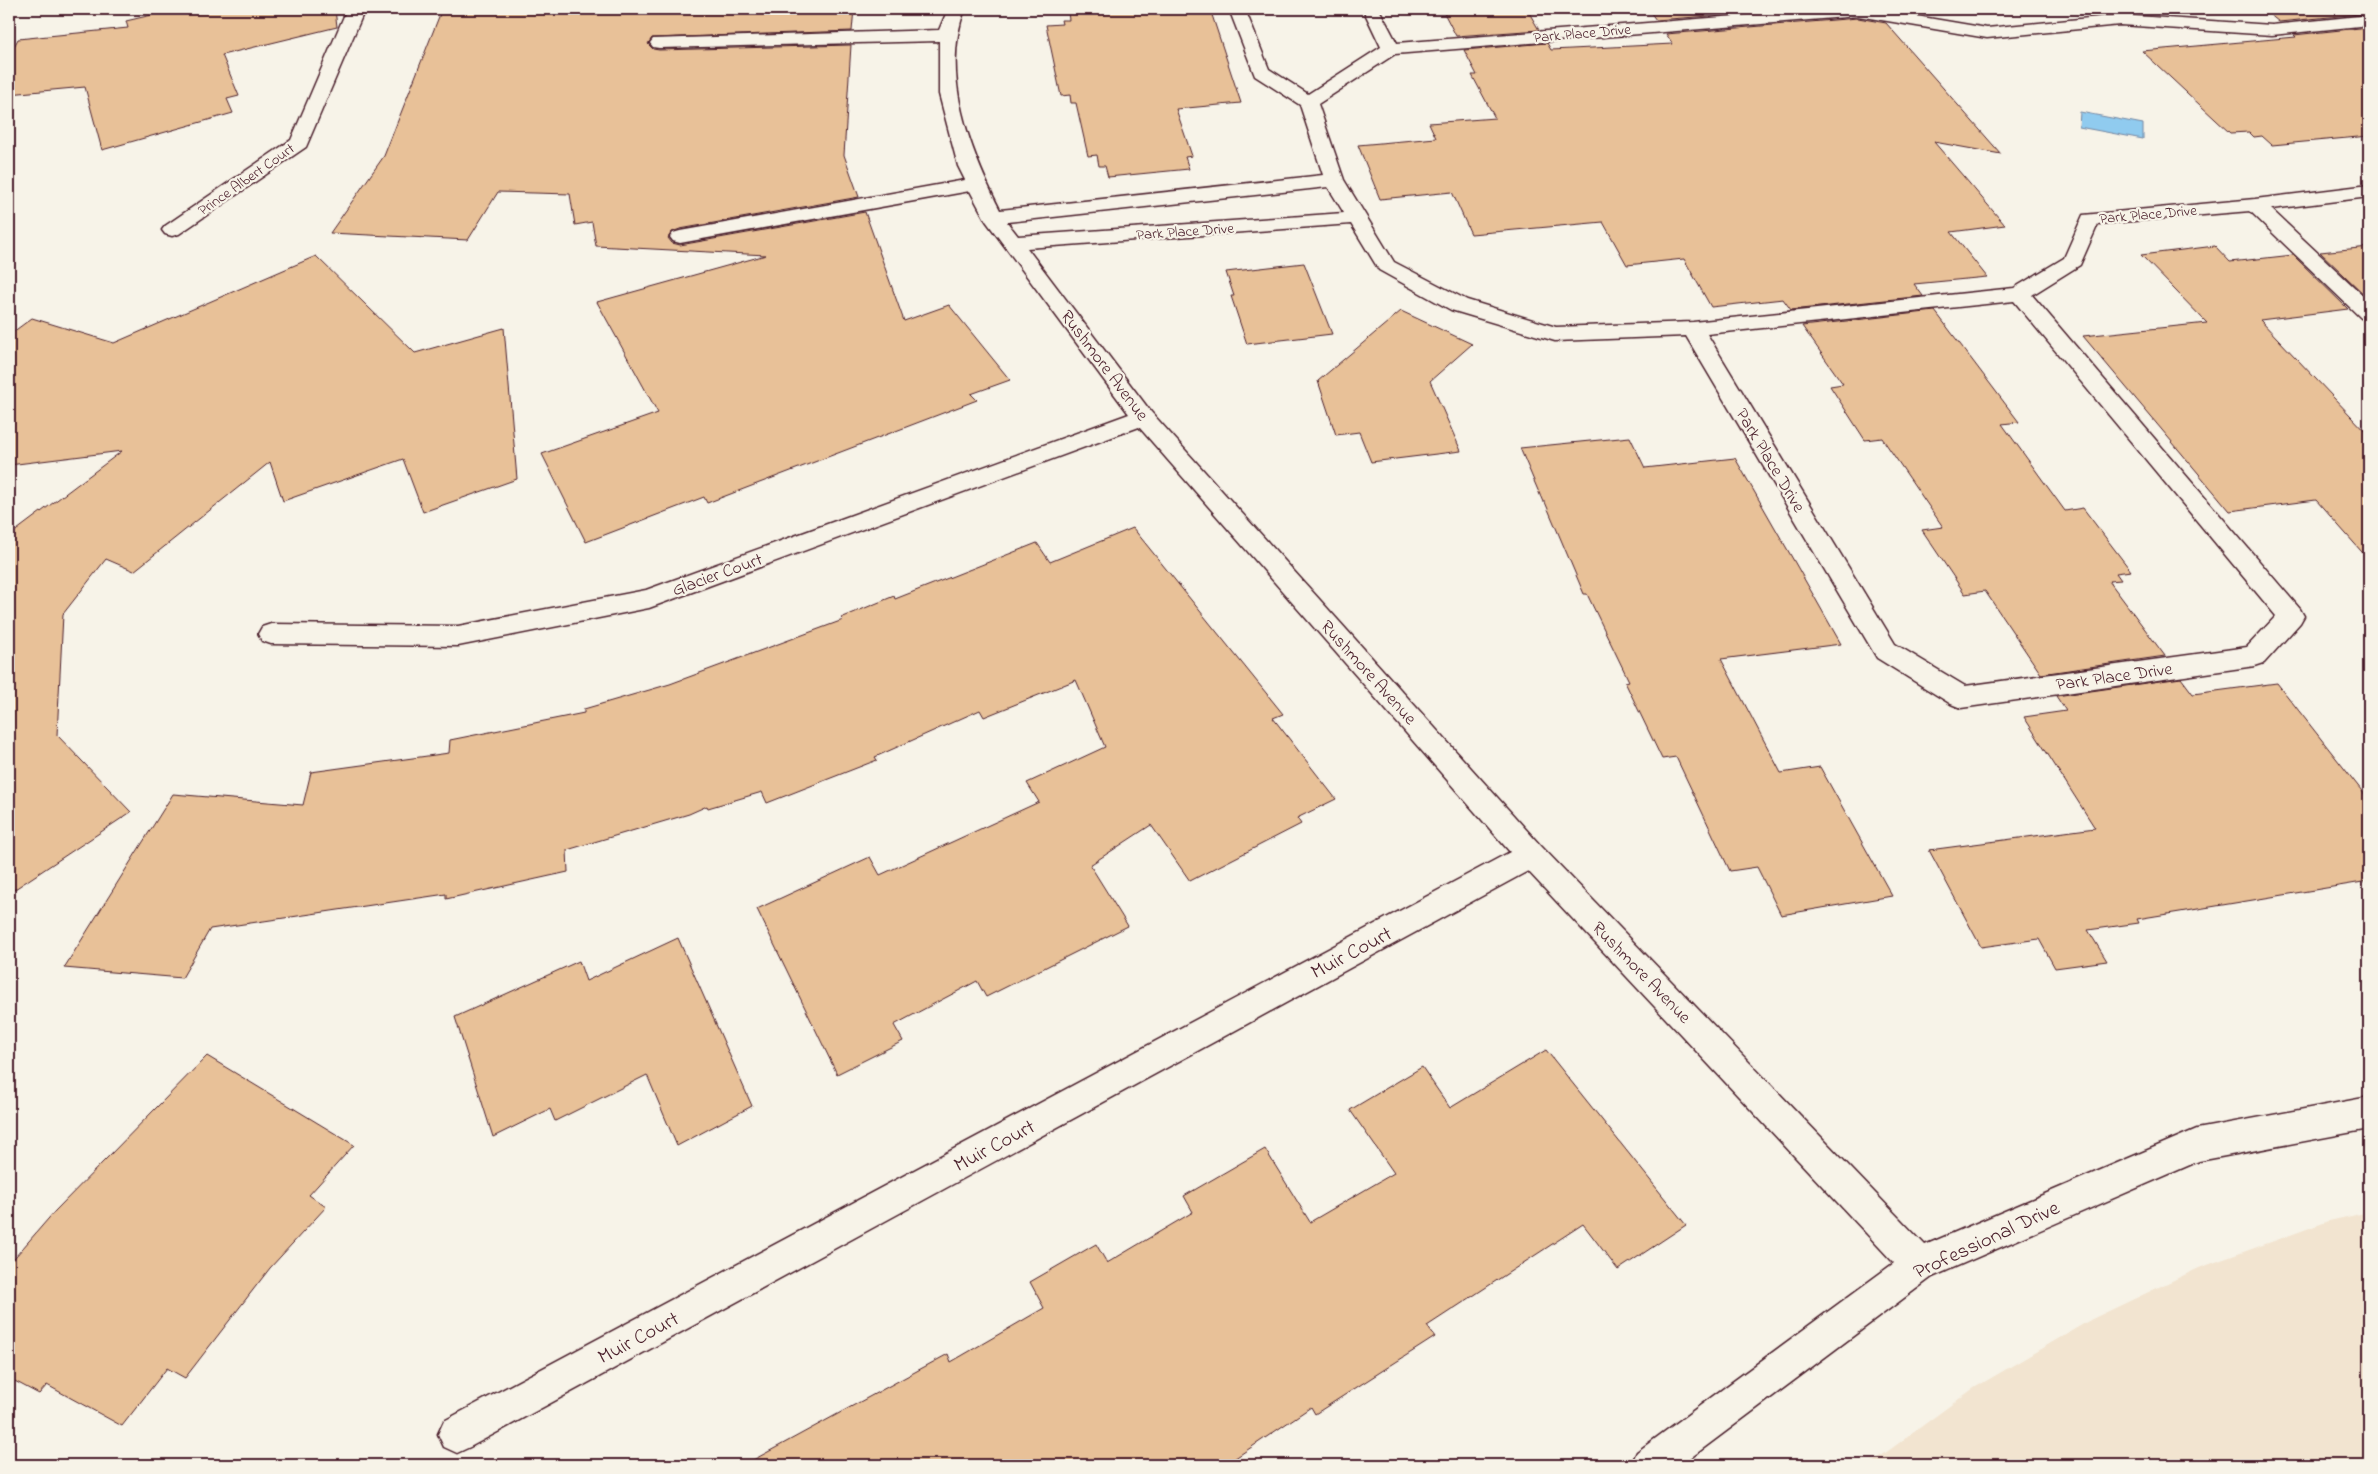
<svg xmlns="http://www.w3.org/2000/svg" width="2378" height="1474" font-family="'Indie Flower',sans-serif">
  <rect width="100%" height="100%" fill="#f7f3e8"/>
  <filter id="ink" filterUnits="userSpaceOnUse"><feTurbulence type="fractalNoise" baseFrequency=".02" numOctaves="2"/><feDisplacementMap in="SourceGraphic" scale="10" xChannelSelector="R" yChannelSelector="G"/><feConvolveMatrix kernelMatrix="1 2 1 2 8 2 1 2 1" color-interpolation-filters="sRGB"/></filter>
  <g filter="url(#ink)">
    <!-- built -->
    <path fill="#f2e4d0" d="M2369,1212V1465H1869L1974,1388L2092,1319L2199,1268L2329,1221Z"/>
    <!-- water -->
    <path fill="#90cbef" stroke="#7486a1" d="M2080,112L2143,124V139L2079,127Z"/>
    <!-- building -->
    <g fill="#e8c198" stroke="#4a1f2b">
      <path d="M177,9H335L337,27L222,55L239,96L227,99L233,113L102,150L85,87L9,94V56L18,39L128,28L126,21Z"/>
      <path d="M442,9H854L852,31L652,38L648,44L653,49L659,50L851,45L844,155L859,197L680,229L672,232L668,238L672,243L680,245L865,212L904,321L949,305L1010,380L971,394L977,400L707,503L704,497L586,542L542,454L658,413L597,302L766,255L596,246L592,222L575,225L570,194L498,192L468,240L330,233L384,156Z"/>
      <path d="M1103,9H1210L1241,103L1176,109L1192,156L1185,157L1189,169L1108,177L1105,166H1099L1097,155L1088,156L1076,103H1071L1070,95L1061,96L1046,25L1062,24L1061,20H1069L1068,12Z"/>
      <path d="M1442,9H1527L1539,30L1456,36Z"/>
      <path d="M1648,9H1802L1656,20Z"/>
      <path d="M2263,9H2369V13L2279,22Z"/>
      <path d="M1858,18L1886,23L2001,154L1934,142L2005,225L1951,232L1987,277L1914,284L1923,296L1791,310L1783,299L1711,307L1684,259L1627,265L1603,222L1471,234L1452,192L1380,199L1358,145L1436,138L1429,123L1495,118L1472,75H1477L1464,50L1547,43L1551,50L1673,44L1666,34Z"/>
      <path d="M2369,27V136L2272,145L2262,136L2254,137L2249,132L2230,133L2142,51L2296,37L2294,35Z"/>
      <path d="M2215,246L2230,262L2293,255L2348,309L2260,320L2369,435V560L2316,500L2230,511L2083,336L2207,323L2141,255Z"/>
      <path d="M2369,247V299L2320,252Z"/>
      <path d="M316,256L415,353L504,328L517,479L423,512L403,459L283,501L270,462L134,571L106,559L63,614L57,735L131,812L9,893V536L122,451L9,465V335L32,318L114,343Z"/>
      <path d="M1304,263L1332,334L1247,344L1231,296H1234L1226,272Z"/>
      <path d="M1401,311L1472,344L1430,381L1461,451L1371,462L1359,432L1336,435L1318,381Z"/>
      <path d="M1935,311L2019,422L2002,424L2065,511L2083,508L2131,571L2116,573L2121,580L2109,581L2165,656L2041,674L1985,591L1965,594L1922,530L1943,527L1882,438L1865,440L1830,386L1843,384L1802,326Z"/>
      <path d="M1630,437L1645,468L1735,458L1798,568L1841,644L1721,659L1781,773L1820,767L1892,896L1781,915L1757,867L1730,871L1676,757L1662,759L1625,682L1629,681L1587,594H1584L1545,502H1543L1520,448Z"/>
      <path d="M1133,528L1283,714L1273,718L1336,799L1297,818L1301,824L1190,881L1151,825L1090,865L1128,926L986,997L977,981L894,1025L903,1041L837,1074L757,909L870,857L880,875L1039,802L1027,783L1105,747L1076,680L984,717L980,710L875,757L877,760L767,803L762,792L708,808L707,806L689,814L567,850L568,872L446,899V894L210,929L182,978L64,968L173,794L303,805L311,772L449,753L450,740L584,713V709L670,684L843,620L841,618L894,596L895,599L1037,543L1050,562Z"/>
      <path d="M2181,678L2193,694L2277,683L2369,800V881L2137,919L2139,923L2088,930L2107,961L2055,968L2039,939L1981,947L1929,850L2095,828L2024,717L2066,711L2056,696Z"/>
      <path d="M678,938L752,1106L677,1146L647,1075L555,1121L550,1109L493,1137L455,1017L579,961L586,981Z"/>
      <path d="M1546,1050L1686,1225L1618,1270L1583,1224L1427,1326L1435,1337L1315,1414L1311,1407L1225,1465H744L948,1354L951,1362L1044,1308L1030,1282L1096,1244L1107,1263L1193,1212L1184,1196L1265,1149L1310,1222L1394,1173L1350,1110L1422,1067L1450,1108Z"/>
      <path d="M207,1056L354,1145L309,1195L326,1207L270,1268L185,1378L167,1368L122,1426L47,1385L39,1394L9,1378V1264L55,1211Z"/>
    </g>
    <g fill="none" stroke-linecap="round" stroke-linejoin="round">
      <defs>
        <g id="minor">
          <path d="M347,9H365L306,147L179,234L172,236L165,234L162,230L165,226L291,140Z"/>
          <path d="M948,9H965C940,75 970,150 1000,210L1323,175L1300,105L1255,76L1229,9H1245L1269,69L1308,94L1381,47L1363,9H1379L1397,43L1822,9H1875L1987,28L2120,15L2272,25L2369,15V25L2272,35L2120,25L1987,38L1858,16L1395,54L1318,104L1344,180L1394,262L1467,300L1556,327L1693,322L2014,288L2064,258L2083,215L2255,199L2369,185V197L2271,209L2369,301V320L2361,318L2250,211L2098,224L2080,265L2032,295L2300,609L2304,616L2300,623L2264,663L2255,666L1961,708L1951,704L1877,658L1686,336L1555,341L1451,310L1379,270L1351,224L1027,248L1151,412L1541,846L1925,1245L2197,1129L2369,1097V1129L2199,1161L1932,1277L1681,1465H1631L1637,1452L1894,1263L1528,871L470,1447L457,1453L444,1447L438,1434L444,1421L1510,852L1139,427L649,608L458,646L271,644L262,641L258,634L262,627L271,624L458,626L646,590L1129,414L986,221L970,191L680,243L673,241L670,237L673,233L680,231L965,180L958,166L939,94V41L659,48L653,47L650,43L653,39L939,30ZM1328,187L1344,213L1018,236L1007,222ZM2014,301L2276,616L2247,647L1965,686L1895,644L1707,334Z"/>
        </g>
      </defs>
      <!-- minor casing -->
      <use href="#minor" stroke="#4a1f2b" stroke-width="3"/>
      <!-- minor -->
      <use href="#minor" fill="#f7f3e8" fill-rule="evenodd"/>
    </g>
  </g>
  <g text-anchor="middle" stroke-width="4.5" stroke-linejoin="round" paint-order="stroke">
    <!-- far-street labels -->
    <g font-size="15" fill="#4a1f2b" stroke="#f7f3e8">
      <text transform="translate(1582 33) rotate(-5)" y="5">Park Place Drive</text>
      <text transform="translate(246 179) rotate(-35)" y="5">Prince Albert Court</text>
      <text transform="translate(2148 214) rotate(-5)" y="5">Park Place Drive</text>
      <text transform="translate(1185 231) rotate(-4)" y="5">Park Place Drive</text>
    </g>
    <!-- street labels -->
    <g font-size="18" fill="#4a1f2b" stroke="#f7f3e8">
      <text transform="translate(1105 365) rotate(53)" y="6">Rushmore Avenue</text>
      <text transform="translate(1771 460) rotate(59)" y="6">Park Place Drive</text>
      <text transform="translate(717 574) rotate(-20)" y="6">Glacier Court</text>
      <text transform="translate(1369 672) rotate(48)" y="6">Rushmore Avenue</text>
      <text transform="translate(2114 676) rotate(-8)" y="6">Park Place Drive</text>
      <text transform="translate(1642 972) rotate(46)" y="6">Rushmore Avenue</text>
    </g>
    <!-- near-street labels -->
    <g font-size="21" fill="#4a1f2b" stroke="#f7f3e8">
      <text transform="translate(1351 952) rotate(-28)" y="7">Muir Court</text>
      <text transform="translate(994 1145) rotate(-28)" y="7">Muir Court</text>
      <text transform="translate(1986 1239) rotate(-25)" y="7">Professional Drive</text>
      <text transform="translate(638 1337) rotate(-28)" y="7">Muir Court</text>
    </g>
  </g>
  <!-- margin -->
  <rect width="2378" height="1474" fill="none" stroke="#f7f3e8" stroke-width="30"/>
  <rect x="15" y="15" width="2348" height="1444" fill="none" stroke="#4a1f2b" stroke-width="2" filter="url(#ink)"/>
</svg>
